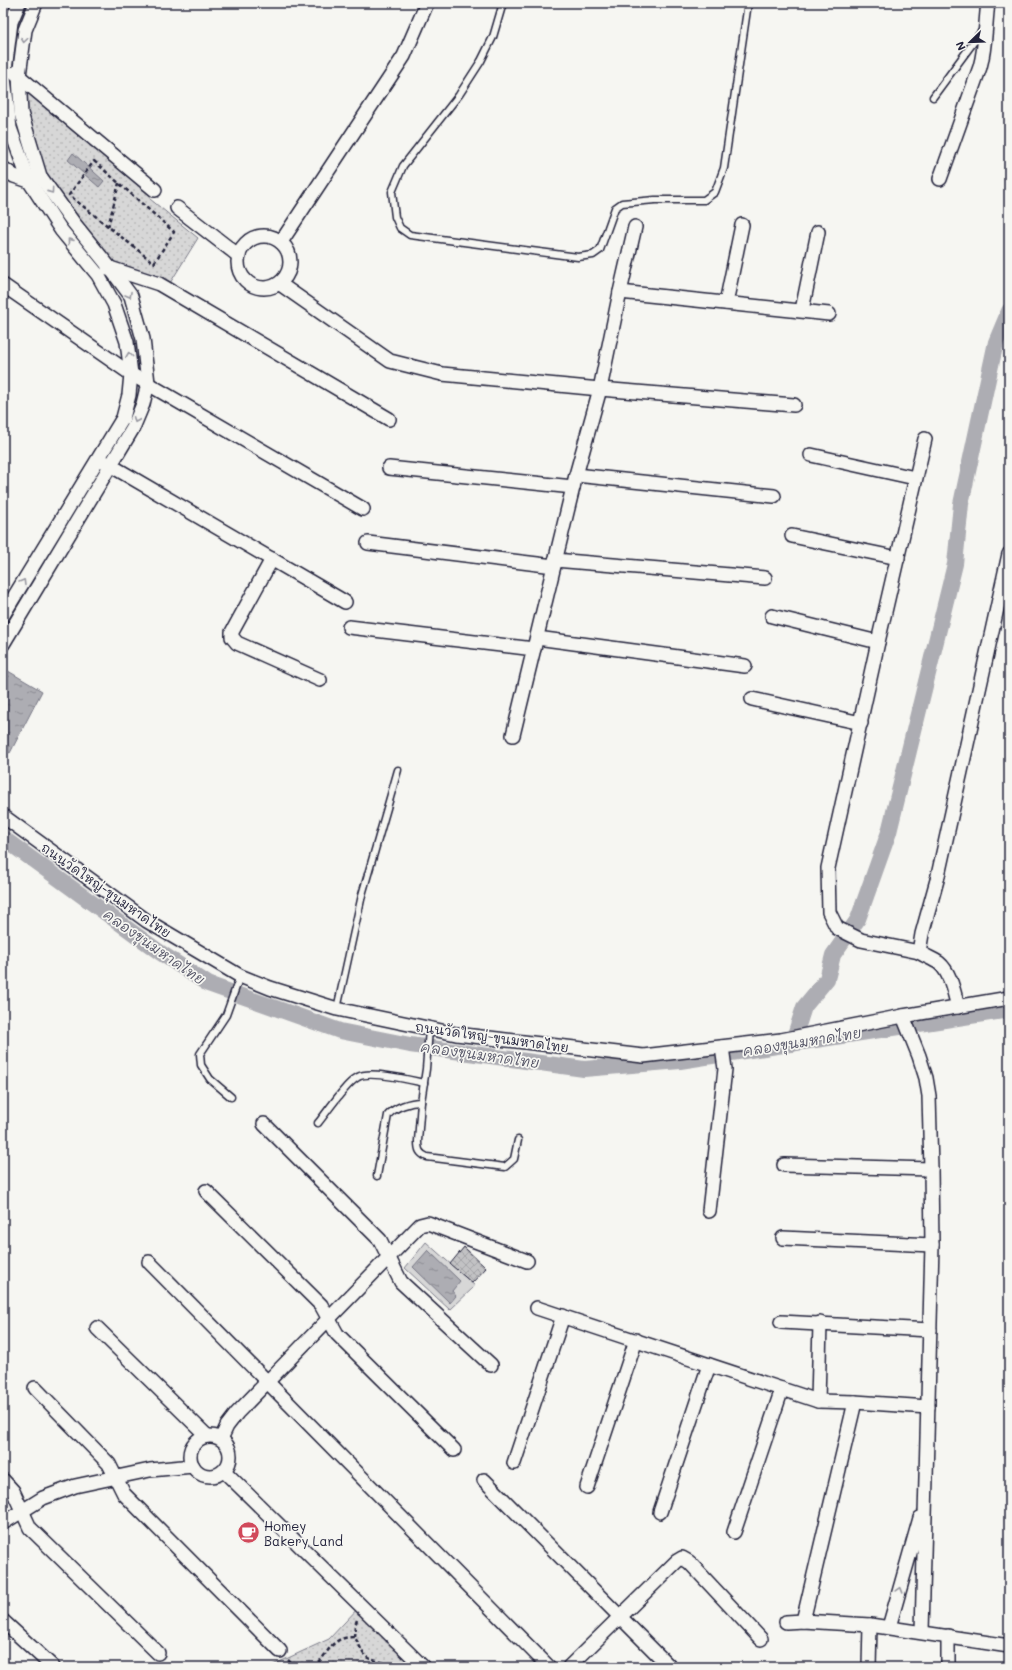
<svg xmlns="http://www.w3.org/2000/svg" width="1012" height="1670" font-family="Mali,'Playpen Sans Thai',sans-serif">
  <defs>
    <pattern id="park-dots" width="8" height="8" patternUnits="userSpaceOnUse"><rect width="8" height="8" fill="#d7d7d7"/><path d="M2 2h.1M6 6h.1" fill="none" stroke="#b8b8b9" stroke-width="1.8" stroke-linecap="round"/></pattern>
    <pattern id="water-ripples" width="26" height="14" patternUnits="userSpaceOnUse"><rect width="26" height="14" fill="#adadb3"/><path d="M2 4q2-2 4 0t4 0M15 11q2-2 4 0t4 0" fill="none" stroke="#8c8c93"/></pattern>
    <pattern id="building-cross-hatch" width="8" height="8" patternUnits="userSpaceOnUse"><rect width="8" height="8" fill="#c2c2c4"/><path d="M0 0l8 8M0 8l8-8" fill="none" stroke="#a6a6a9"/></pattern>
  </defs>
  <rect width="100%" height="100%" fill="#f6f6f2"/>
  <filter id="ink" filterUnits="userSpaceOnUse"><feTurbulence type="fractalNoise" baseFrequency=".025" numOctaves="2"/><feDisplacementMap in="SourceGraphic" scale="8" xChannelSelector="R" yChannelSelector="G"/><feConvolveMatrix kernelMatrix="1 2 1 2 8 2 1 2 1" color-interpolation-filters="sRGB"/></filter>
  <g filter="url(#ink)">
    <!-- grass -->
    <path fill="#d7d7d7" stroke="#7c7c89" d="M426,1242L475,1286L450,1310L405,1268Z"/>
    <!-- park -->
    <g fill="url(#park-dots)" stroke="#7c7c89">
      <path d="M19,76L155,190L150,199L198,238L167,288L110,268L40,176Z"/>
      <path d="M360,1606L424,1667H273V1665L329,1639Z"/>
    </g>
    <!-- water -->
    <g fill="url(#water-ripples)" stroke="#757583">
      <path d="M73,153L104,181L99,187L68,160Z"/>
      <path d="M3,668L42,691L10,753L3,749Z"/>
      <path d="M428,1250L460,1281L452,1291L456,1296L450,1303L413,1267Z"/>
    </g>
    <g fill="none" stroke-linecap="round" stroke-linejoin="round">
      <!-- canal -->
      <g stroke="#adadb3" stroke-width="16">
        <path d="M3,838L158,951L208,984L340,1031L410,1045L584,1069L680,1061L1009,1010"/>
        <path d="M792,1044L804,1007L827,979L833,955L858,919L889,832L955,564L961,504L996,342L1009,311"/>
      </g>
    </g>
    <!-- building -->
    <path fill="url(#building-cross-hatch)" stroke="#22223b" d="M464,1247L486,1268L472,1283L450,1264Z"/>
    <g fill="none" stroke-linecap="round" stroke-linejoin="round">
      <defs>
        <g id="lane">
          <path d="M503,3L493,37L481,61L459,95L403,166L392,192L395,217L400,228L410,235L578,257L593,255L600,250L615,208L622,203L655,200H704L715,192L724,168L748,3"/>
          <path d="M933,97L984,28"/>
          <path d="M337,1009L362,895L398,770"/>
          <path d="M429,1029L426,1069L421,1102L418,1141C418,1150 419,1153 427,1157L505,1167L514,1159L518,1140"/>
          <path d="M231,1097L210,1079L201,1065L200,1054L226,1015L240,976"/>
          <path d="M318,1123C328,1111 345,1084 358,1077C370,1070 410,1080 424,1083"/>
          <path d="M377,1176L388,1115C395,1107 410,1102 421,1102"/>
        </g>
        <g id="street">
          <path d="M15,73L155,190"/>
          <path d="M3,168L14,176L29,181L33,179"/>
          <path d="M940,179L980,67C986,46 985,25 988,3"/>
          <path d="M177,208L239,256"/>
          <circle cx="264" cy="262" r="26"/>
          <path d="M281,242L404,56L427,3"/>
          <path d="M108,269L110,268L159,284L389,419"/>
          <path d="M280,284L390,361L442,374L600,389L794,405"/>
          <path d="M3,285L131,374L363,509"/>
          <path d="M620,292L829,314"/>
          <path d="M726,303L742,225"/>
          <path d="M802,310L818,232"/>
          <path d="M811,455L915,478"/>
          <path d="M103,461L345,602"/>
          <path d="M389,468L573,487"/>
          <path d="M576,475L774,496"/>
          <path d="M792,536L898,558"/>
          <path d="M368,543L554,566"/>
          <path d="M272,559L232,632V637L237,643L320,680"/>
          <path d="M555,560L765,578"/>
          <path d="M3,615L123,418L129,395L131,374L127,342L114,304L98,275L61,230L29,181L10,128L4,78L11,22L19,3"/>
          <path d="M772,616L878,642"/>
          <path d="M349,627L534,649"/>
          <path d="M537,638L745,666"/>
          <path d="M3,644L133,428L143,404L148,383L143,339L131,296L110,268L73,222L40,176L21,113L19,76L25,30L36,3"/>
          <path d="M752,699L861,723"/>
          <path d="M513,735L576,475L600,389L620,292L635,227"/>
          <path d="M3,816L147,921L240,976L270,988L337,1009L456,1034L643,1056L781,1040L903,1016L1009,998"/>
          <path d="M919,952L861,940L837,928L829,912L828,868L878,642L925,439"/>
          <path d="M958,1007C954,993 951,973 939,963C933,959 925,956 919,952L922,934L937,880L1009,554"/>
          <path d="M903,1016L919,1056L926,1078L929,1096L931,1169L932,1245L922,1632"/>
          <path d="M264,1124L380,1240L401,1282L491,1365"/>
          <path d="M784,1165L931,1169"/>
          <path d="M206,1191L321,1305L337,1334L454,1450"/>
          <path d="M709,1211L725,1069L722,1047"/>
          <path d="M783,1238L932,1245"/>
          <path d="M149,1262L549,1667"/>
          <path d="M537,1308L818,1401L855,1402L928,1407"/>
          <path d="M781,1322L930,1330"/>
          <path d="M97,1328L207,1436"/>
          <path d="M35,1388L109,1464L124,1494L280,1651"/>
          <path d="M818,1401L820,1323"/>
          <circle cx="210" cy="1456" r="20"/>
          <path d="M221,1439L227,1426L237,1413L420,1225L428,1223L527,1261"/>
          <path d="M514,1463L563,1316"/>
          <path d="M224,1471L423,1667"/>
          <path d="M3,1480L13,1491L30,1528L158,1653"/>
          <path d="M484,1480L670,1667"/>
          <path d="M587,1487L636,1340"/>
          <path d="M660,1512L709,1365"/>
          <path d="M3,1523L43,1498L75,1486L150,1470L193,1466"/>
          <path d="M734,1532L782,1389"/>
          <path d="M3,1621L53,1667"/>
          <path d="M803,1621L855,1402"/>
          <path d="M786,1622L803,1621L870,1625L1009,1646"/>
          <path d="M889,1627L920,1518"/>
          <path d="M948,1636V1667"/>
          <path d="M569,1667L677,1561L682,1558L689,1562L761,1639"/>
          <path d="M869,1667L870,1625"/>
        </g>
      </defs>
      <!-- lane casing -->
      <use href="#lane" stroke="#22223b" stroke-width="9"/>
      <!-- street casing -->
      <use href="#street" stroke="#22223b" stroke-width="16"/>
      <!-- path -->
      <g stroke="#22223b" stroke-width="2.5" stroke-dasharray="4 3" stroke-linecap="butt">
        <path d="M94,161L174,232L154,263L69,195Z"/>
        <path d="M108,227L119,183"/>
        <path d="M354,1637L355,1625L357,1620"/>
        <path d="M288,1660L295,1667"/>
        <path d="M313,1667C330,1655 328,1637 354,1637C360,1643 361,1654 368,1658C376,1662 385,1661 392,1667"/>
      </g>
      <!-- lane -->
      <use href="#lane" stroke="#f6f6f2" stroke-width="6"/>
      <!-- street -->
      <use href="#street" stroke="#f6f6f2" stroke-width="13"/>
    </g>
    <!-- one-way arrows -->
    <defs><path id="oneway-chevron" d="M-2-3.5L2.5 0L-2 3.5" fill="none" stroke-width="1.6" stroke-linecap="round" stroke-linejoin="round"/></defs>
    <g stroke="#9797a0">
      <use href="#oneway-chevron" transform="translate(24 40) rotate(98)"/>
      <use href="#oneway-chevron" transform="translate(51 191) rotate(55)"/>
      <use href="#oneway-chevron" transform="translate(70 241) rotate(-129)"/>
      <use href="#oneway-chevron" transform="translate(129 295) rotate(61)"/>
      <use href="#oneway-chevron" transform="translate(129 355) rotate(-97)"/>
      <use href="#oneway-chevron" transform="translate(136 420) rotate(113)"/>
      <use href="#oneway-chevron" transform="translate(23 582) rotate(-59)"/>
      <use href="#oneway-chevron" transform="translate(900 1590) rotate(-74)"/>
    </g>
  </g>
  <!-- icons -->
  <defs>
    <symbol id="cafe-disc" viewBox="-11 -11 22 22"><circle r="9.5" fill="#d1495b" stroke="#f6f6f2"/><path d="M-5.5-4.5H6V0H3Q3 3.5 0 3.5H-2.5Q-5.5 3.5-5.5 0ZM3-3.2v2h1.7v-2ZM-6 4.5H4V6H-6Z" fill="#fff"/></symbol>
  </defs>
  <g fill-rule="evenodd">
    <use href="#cafe-disc" x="236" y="1520" width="25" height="25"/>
  </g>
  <g text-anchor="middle" stroke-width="3.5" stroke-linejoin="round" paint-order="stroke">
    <!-- street labels -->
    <g font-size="13" fill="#22223b" stroke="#f6f6f2">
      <text transform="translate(106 890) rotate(35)" y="5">ถนนวัดใหญ่-ขุนมหาดไทย</text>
      <text transform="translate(492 1037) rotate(8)" y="5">ถนนวัดใหญ่-ขุนมหาดไทย</text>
    </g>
    <!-- poi labels -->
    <g font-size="13" fill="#22223b" stroke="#f6f6f2" text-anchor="start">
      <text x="264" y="1531">Homey<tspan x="264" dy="15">Bakery Land</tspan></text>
    </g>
    <!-- water labels -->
    <g font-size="14" font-style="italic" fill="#535365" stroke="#f6f6f2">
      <text transform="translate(154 947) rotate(35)" y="5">คลองขุนมหาดไทย</text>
      <text transform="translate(802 1042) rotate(-9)" y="5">คลองขุนมหาดไทย</text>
      <text transform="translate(480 1055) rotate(8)" y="5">คลองขุนมหาดไทย</text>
    </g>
  </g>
  <!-- margin -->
  <rect width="1012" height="1670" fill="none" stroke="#f6f6f2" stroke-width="16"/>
  <rect x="8" y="8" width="996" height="1654" fill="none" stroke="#22223b" stroke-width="1.5" filter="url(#ink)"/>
  <!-- north arrow -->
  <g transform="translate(970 42) rotate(247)" stroke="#f6f6f2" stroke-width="3" paint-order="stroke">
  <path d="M0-3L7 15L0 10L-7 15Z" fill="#22223b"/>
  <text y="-6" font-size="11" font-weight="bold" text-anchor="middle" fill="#22223b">N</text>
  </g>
</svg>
